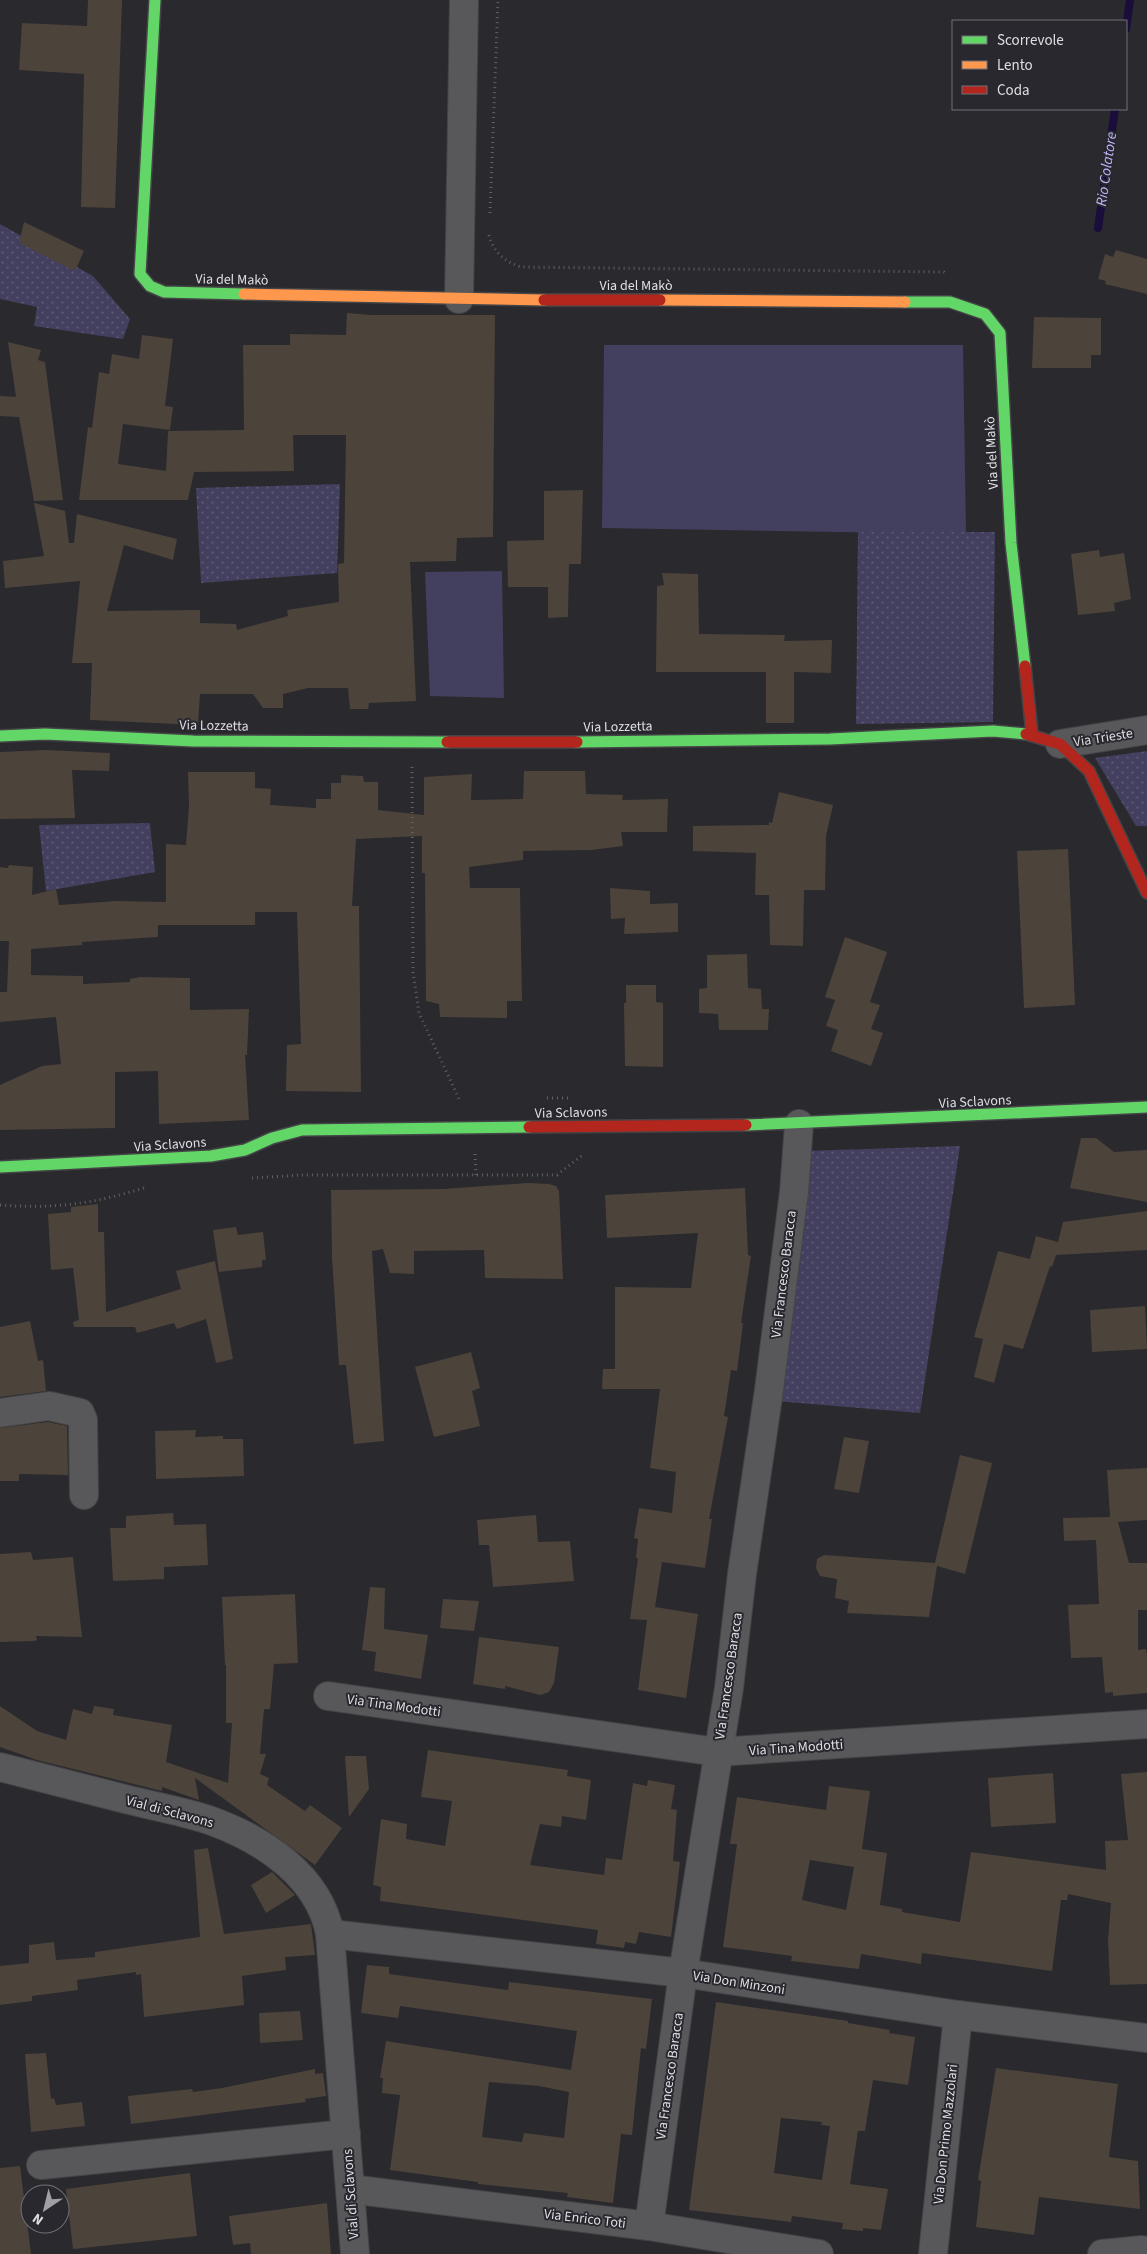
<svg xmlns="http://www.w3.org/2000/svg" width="1147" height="2254" font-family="'Source Sans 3',sans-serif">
  <defs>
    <pattern id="park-dots" width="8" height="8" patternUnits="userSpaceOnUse" patternTransform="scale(1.25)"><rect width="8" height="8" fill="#433f5e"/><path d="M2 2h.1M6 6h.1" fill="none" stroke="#5e5a75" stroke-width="1.8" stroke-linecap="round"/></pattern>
  </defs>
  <rect width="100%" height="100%" fill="#2a292e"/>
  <!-- grass -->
  <g fill="#433f5e">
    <path d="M604,345H963L966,534L602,528Z"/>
    <path d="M502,571L504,698L430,696L425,572Z"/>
  </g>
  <!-- park -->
  <g fill="url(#park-dots)">
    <path d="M0,224L93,276L130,319L123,339L34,326L37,307L0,299Z"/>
    <path d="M340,484L337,573L201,583L196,488Z"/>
    <path d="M858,532H995L993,722L856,724Z"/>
    <path d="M1147,751V826H1136L1095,758Z"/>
    <path d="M150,823L155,872L46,891L39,825Z"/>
    <path d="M960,1146L920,1413L775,1401L803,1151Z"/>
  </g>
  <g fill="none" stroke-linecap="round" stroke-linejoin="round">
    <!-- stream -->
    <g stroke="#1a0c3b" stroke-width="8">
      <path d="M1126,29L1130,0"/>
      <path d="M1098,228L1115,109"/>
    </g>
  </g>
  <!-- building -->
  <g fill="#4c433b" fill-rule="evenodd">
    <path d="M88,0H122L115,208L81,207L84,74L19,70L22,23L87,26Z"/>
    <path d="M24,222L84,251L75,271L19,243Z"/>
    <path d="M1116,250L1147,259V294L1105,284L1106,281L1098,279L1105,254L1113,257Z"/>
    <path d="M347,313L371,315H495L493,537L457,538L456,561L410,562L416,701L369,703L368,709H350L348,688H308L283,694V708H263L253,694H200L198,725L90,720L92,663H72L80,581L5,588L3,561L44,556L34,503L65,511L69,543H74L77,514L177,539L173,560L124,545L107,611L200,610V623L236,624L237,630L288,616L287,610L339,602L338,564L344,563L346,435H293L294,471L194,472L188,500H79L88,427L92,428L99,372L109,374L112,354L139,359L142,335L173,339L165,406L173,407L170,430L123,424L118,464L166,471L168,431L244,430L243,345H290V334L346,335Z"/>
    <path d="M1034,317L1101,318V355H1091V368H1032Z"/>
    <path d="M8,342L41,350L38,360L45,362L63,500L34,501L19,417L0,416V396L16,397Z"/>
    <path d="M583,490L581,564H569L568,617L548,618V587H508L507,541L544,540V491Z"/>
    <path d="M1099,550L1100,557L1124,553L1131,599L1114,603L1115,611L1078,615L1071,554Z"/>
    <path d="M662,573L698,574L699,634L785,635L784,641L832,640L831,673L794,672V723H766V672H656L657,586L664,585Z"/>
    <path d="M45,750L110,753L109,771L72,770L75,818L0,819V752Z"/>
    <path d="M524,771H585L586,794L623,795L622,800L668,799L667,832H621L623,846L591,850L523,851V860L469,867L470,888H520L522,1001H507V1018L440,1017L439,1004L426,1001L425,873H422V836L356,839L352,906H359L361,1092L286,1091L287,1045L301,1044L297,912H255V925H158V937L82,942V945L31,949V975L83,976V984L130,982V979L140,977L190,978V1010L249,1009L247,1055H245L249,1120L159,1124L158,1071L115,1072V1128L0,1130V1085L42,1066L61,1064L56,1017L0,1022V992H7L9,941H0V867L8,868L9,865L33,867L32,895L56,889L59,905L117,901L166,902V844L186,845L189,806L188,772H255V788L271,789L270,805L316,808V799H331V783H341V775L363,776L364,782H378V810L424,815V777L472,774L471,800L523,799Z"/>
    <path d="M779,792L833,805L826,836L825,890H804L803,946L770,945L769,895H755L756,853L693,851V826L769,825V822L772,823Z"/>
    <path d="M1068,849L1075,1005L1024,1008L1017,851Z"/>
    <path d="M610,888L650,891V904L678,903V932L624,934L625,918L611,919Z"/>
    <path d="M845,937L887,952L870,1002L880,1005L871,1029L883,1033L871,1066L831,1051L838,1030L826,1026L835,1000L825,997Z"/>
    <path d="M747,954L748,988L761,989L762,1009H769L768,1030H719L718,1014L699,1013V989L707,988V955Z"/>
    <path d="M626,985H656V1002L663,1003V1067L625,1066L624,1003H626Z"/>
    <path d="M1081,1138H1096L1114,1152L1147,1150V1202L1070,1188Z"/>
    <path d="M528,1183L549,1184L556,1186L559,1191L563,1279L485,1278L484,1250L414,1251V1274L390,1273L383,1249L372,1251L384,1441L354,1444L346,1365H339L332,1258L331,1190L444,1189Z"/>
    <path d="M745,1188L748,1255L751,1256L741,1323H743L737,1371L731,1370L724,1416L728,1417L709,1519H712L705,1568L662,1562L655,1607L698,1614L686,1698L638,1690L647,1620L630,1619L638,1558H636L638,1539L634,1538L639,1508L672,1513L676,1472L650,1468L660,1389H602L603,1369H615V1287L691,1288L698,1233L607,1238L605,1195Z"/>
    <path d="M98,1204V1232H104L106,1312L181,1289L176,1271L215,1261L233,1359L216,1363L206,1319L177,1329L174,1323L137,1333L135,1327H74L73,1322L79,1320L73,1268L51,1270L48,1214L71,1212V1207Z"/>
    <path d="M1147,1211V1250L1056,1255L1052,1267L1050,1266L1023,1349L1004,1344L994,1383L974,1377L983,1339L974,1337L998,1251L1030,1259L1036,1236L1058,1242L1063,1222Z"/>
    <path d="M236,1227L238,1235L263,1232L266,1260H262V1267L219,1272L213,1230Z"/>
    <path d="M1145,1306L1147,1349L1092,1352L1090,1310Z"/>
    <path d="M30,1321L38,1361L43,1360L46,1391L0,1397V1327Z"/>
    <path d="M471,1352L480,1388L472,1391L480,1426L434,1437L415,1367Z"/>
    <path d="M48,1422L67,1426L68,1475L19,1474V1481H0V1428Z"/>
    <path d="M196,1430L195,1437L223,1436V1439H243L244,1476L156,1479L155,1431Z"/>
    <path d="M844,1437L869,1441L859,1493L834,1489Z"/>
    <path d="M960,1455L992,1463L965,1574L937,1566L929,1617L847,1613L849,1601L835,1598L837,1579L820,1576L816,1568L817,1559L824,1555L935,1563Z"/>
    <path d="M1147,1468V1520L1118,1522L1129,1563H1147V1610H1138V1650L1146,1649L1147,1656V1693L1113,1696V1692L1105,1693L1102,1657L1071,1658L1068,1605L1099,1604L1096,1540L1064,1541L1063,1518L1110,1517L1107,1470Z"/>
    <path d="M173,1513L174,1525L206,1524L208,1565L164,1567V1579L113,1581L110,1528H126V1516Z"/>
    <path d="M536,1515L538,1542L570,1541L574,1581L493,1587L489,1545H479L477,1520Z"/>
    <path d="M31,1552L33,1560L73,1557L82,1637L36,1636L37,1640L34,1641L0,1642V1554Z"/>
    <path d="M370,1587L385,1588L384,1629L428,1635L421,1679L374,1671L376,1652L362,1650Z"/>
    <path d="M295,1594L298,1663L274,1664L270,1709H264L260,1754H266L260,1774L269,1778L267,1785L305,1811L310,1805L342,1828L315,1865L195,1778L199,1800L162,1787V1791L37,1760L0,1747V1706L37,1731L66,1740L73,1709L92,1714L94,1706L114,1709L113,1715L172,1725L166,1762L228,1783L232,1723H226V1665H225L222,1597Z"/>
    <path d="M443,1599L479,1601L474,1631L440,1628Z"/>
    <path d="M479,1637L559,1647L554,1683L549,1692L540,1695L505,1686V1689L473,1684Z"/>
    <path d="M428,1750L568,1770L567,1776L591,1780L586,1820L562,1816L561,1827L540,1824L530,1865L604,1875L606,1858L622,1860L633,1783L647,1786L648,1780L675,1785L671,1809L677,1810L673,1861L680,1862L671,1937L639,1932L636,1944L625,1942L624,1948L596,1944L598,1930L380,1901L381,1887L373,1885L381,1819L407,1824L406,1839L445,1846L452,1801L421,1797Z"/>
    <path d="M345,1756H366L369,1789L349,1817Z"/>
    <path d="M1147,1772V1984L1110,1985L1108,1940L1111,1903L1068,1894L1067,1900H1061L1052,1971L922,1953L921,1964L861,1954L859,1969L791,1961L792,1956L723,1947L737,1844H730L737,1797L826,1810L829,1786L870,1791L862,1849L887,1853L880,1905L902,1909V1912L960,1922L971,1852L1106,1870L1105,1841L1128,1840L1121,1774ZM810,1860L854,1867L846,1910L802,1900Z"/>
    <path d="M1053,1773L1056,1823L991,1827L988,1778Z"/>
    <path d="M208,1848L224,1934L311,1924L315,1955L285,1957L286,1970L242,1976L244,2005L144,2017L141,1974L136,1975V1972L77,1980L78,1990L32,1996V2001L0,2005V1966L29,1963V1945L54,1942L56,1960L95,1957V1952L200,1937L194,1850Z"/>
    <path d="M272,1872L295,1895L266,1913L251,1885Z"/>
    <path d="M367,1965L389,1967V1974L508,1990L509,1982L652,1999L646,2049L641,2048L632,2135L621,2134L613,2203L567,2197L568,2193L478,2184V2182L390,2170L400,2095L382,2093L383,2078H380L386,2041L571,2070L577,2031L400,2006L398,2018L361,2013ZM489,2082L539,2086L569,2092L564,2138L524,2133L522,2142L482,2137Z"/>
    <path d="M716,2002L848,2021V2023L890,2030L889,2033L915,2037L908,2085L873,2080L865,2131H858L850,2184L888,2189L881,2230L863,2228V2231L842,2229L843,2223L792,2216L791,2222L689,2210ZM781,2118L822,2122L821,2125L830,2126L822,2180L774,2173Z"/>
    <path d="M300,2011L303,2040L260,2043L259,2013Z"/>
    <path d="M46,2053L51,2099L54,2098L56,2105L82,2102L85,2126L31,2132L25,2054Z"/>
    <path d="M996,2068L1118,2084L1109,2157L1138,2161L1140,2209L1039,2197L1034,2235L976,2227L981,2181L978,2180Z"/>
    <path d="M315,2069V2074L323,2073L326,2096L305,2099L306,2102L131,2124L128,2096L192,2089L193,2092L222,2088Z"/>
    <path d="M20,2166L31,2254H0V2168Z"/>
    <path d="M190,2173L197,2236L73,2249L66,2189Z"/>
    <path d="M327,2203L331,2254H251L250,2243L233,2245L229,2216Z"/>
  </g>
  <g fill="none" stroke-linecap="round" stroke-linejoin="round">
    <defs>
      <g id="street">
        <path d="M459,299L464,0"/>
        <path d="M1060,744L1147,730"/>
        <path d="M0,1413L49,1406L80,1413L83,1420L84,1495"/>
        <path d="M328,1696L717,1752L1147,1724"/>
        <path d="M0,1767C42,1778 83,1788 125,1799C153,1806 182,1811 209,1820C262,1839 319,1875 330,1934L355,2254"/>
        <path d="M330,1934L683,1973L958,2015L1147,2038"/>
        <path d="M41,2165L346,2134"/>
        <path d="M350,2189L649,2226L819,2254"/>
        <path d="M649,2226L683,1973L729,1688L742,1574L769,1390L794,1192L799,1124"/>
        <path d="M933,2254L958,2015"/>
        <path d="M1102,2254L1142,2250"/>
      </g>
      <g id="fast">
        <path d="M155,0L140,274L150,286L164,292L244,294"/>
        <path d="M905,302H950L985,314L1000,333L1011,543L1025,666"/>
        <path d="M0,736L45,734L193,741L447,742"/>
        <path d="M577,742L830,739L993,731L1026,734"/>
        <path d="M746,1125L1147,1107"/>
        <path d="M0,1167L211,1156L245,1150L272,1138L302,1130L529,1127"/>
      </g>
      <g id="slow">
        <path d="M244,294L544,300"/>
        <path d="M660,300L905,302"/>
      </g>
      <g id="jam">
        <path d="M544,300H660"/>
        <path d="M1025,666L1032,734"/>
        <path d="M1026,734L1060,744L1089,771L1147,893"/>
        <path d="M447,742H577"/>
        <path d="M529,1127L746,1125"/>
      </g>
    </defs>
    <!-- street casing -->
    <use href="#street" stroke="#444447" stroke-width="30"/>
    <!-- fast casing -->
    <use href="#fast" stroke="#444447" stroke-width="14"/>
    <!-- slow casing -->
    <use href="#slow" stroke="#444447" stroke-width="14"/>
    <!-- jam casing -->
    <use href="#jam" stroke="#444447" stroke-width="14"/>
    <!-- path -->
    <g stroke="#616164" stroke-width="3" stroke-dasharray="1 4" stroke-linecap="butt">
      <path d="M490,213L498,0"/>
      <path d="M489,235C493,252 505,262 521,267L944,272L947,275"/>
      <path d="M412,767L413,972L419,1013L460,1101"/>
      <path d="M547,1098H568"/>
      <path d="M475,1154L476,1175"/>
      <path d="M252,1178L302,1175H557L584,1154"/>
      <path d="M0,1205C55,1209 92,1204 144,1188"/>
    </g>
    <!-- street -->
    <use href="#street" stroke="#58575a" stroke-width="28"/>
    <!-- fast -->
    <use href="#fast" stroke="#63d668" stroke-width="11"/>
    <!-- slow -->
    <use href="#slow" stroke="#ff974d" stroke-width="11"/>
    <!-- jam -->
    <use href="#jam" stroke="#b3261e" stroke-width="11"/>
  </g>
  <g text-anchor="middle" stroke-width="4" stroke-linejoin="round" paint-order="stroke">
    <!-- street labels -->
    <g font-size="14" fill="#dfdfe3" stroke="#29282f">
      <text transform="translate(232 279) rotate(1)" y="5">Via del Makò</text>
      <text x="636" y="290">Via del Makò</text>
      <text transform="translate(991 453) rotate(-93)" y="5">Via del Makò</text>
      <text transform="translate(214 725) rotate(1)" y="5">Via Lozzetta</text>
      <text transform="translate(618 726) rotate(-1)" y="5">Via Lozzetta</text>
      <text transform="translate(1103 737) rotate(-9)" y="5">Via Trieste</text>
      <text transform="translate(975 1101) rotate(-3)" y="5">Via Sclavons</text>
      <text transform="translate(571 1112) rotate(-1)" y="5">Via Sclavons</text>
      <text transform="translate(170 1144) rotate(-4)" y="5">Via Sclavons</text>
      <text transform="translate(783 1274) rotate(-83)" y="5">Via Francesco Baracca</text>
      <text transform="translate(728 1676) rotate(-82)" y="5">Via Francesco Baracca</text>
      <text transform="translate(394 1705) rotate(8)" y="5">Via Tina Modotti</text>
      <text transform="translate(796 1747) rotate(-4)" y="5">Via Tina Modotti</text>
      <text transform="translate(170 1811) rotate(15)" y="5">Vial di Sclavons</text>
      <text transform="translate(739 1982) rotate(9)" y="5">Via Don Minzoni</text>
      <text transform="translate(669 2076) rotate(-82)" y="5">Via Francesco Baracca</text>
      <text transform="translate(945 2134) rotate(-84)" y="5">Via Don Primo Mazzolari</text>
      <text transform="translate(350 2194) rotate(-94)" y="5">Vial di Sclavons</text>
      <text transform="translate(585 2218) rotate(7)" y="5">Via Enrico Toti</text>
    </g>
    <!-- water labels -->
    <g font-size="15" font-style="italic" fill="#c0b8fd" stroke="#29282f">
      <text transform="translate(1106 169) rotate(-82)" y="5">Rio Colatore</text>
    </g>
  </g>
  <!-- legend -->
  <rect x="952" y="20" width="175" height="90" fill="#29282f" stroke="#727177"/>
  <rect x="962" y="36" width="25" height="8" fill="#63d668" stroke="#727177"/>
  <text x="997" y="45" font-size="15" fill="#dfdfe3">Scorrevole</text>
  <rect x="962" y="61" width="25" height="8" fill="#ff974d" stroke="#727177"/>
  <text x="997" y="70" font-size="15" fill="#dfdfe3">Lento</text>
  <rect x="962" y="86" width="25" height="8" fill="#b3261e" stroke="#727177"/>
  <text x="997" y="95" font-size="15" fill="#dfdfe3">Coda</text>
  <!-- north arrow -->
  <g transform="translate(45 2209) rotate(215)"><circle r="24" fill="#29282f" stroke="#727177"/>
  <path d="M0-4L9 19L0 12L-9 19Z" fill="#a09fa4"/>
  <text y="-8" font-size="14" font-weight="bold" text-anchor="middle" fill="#dfdfe3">N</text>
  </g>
</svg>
